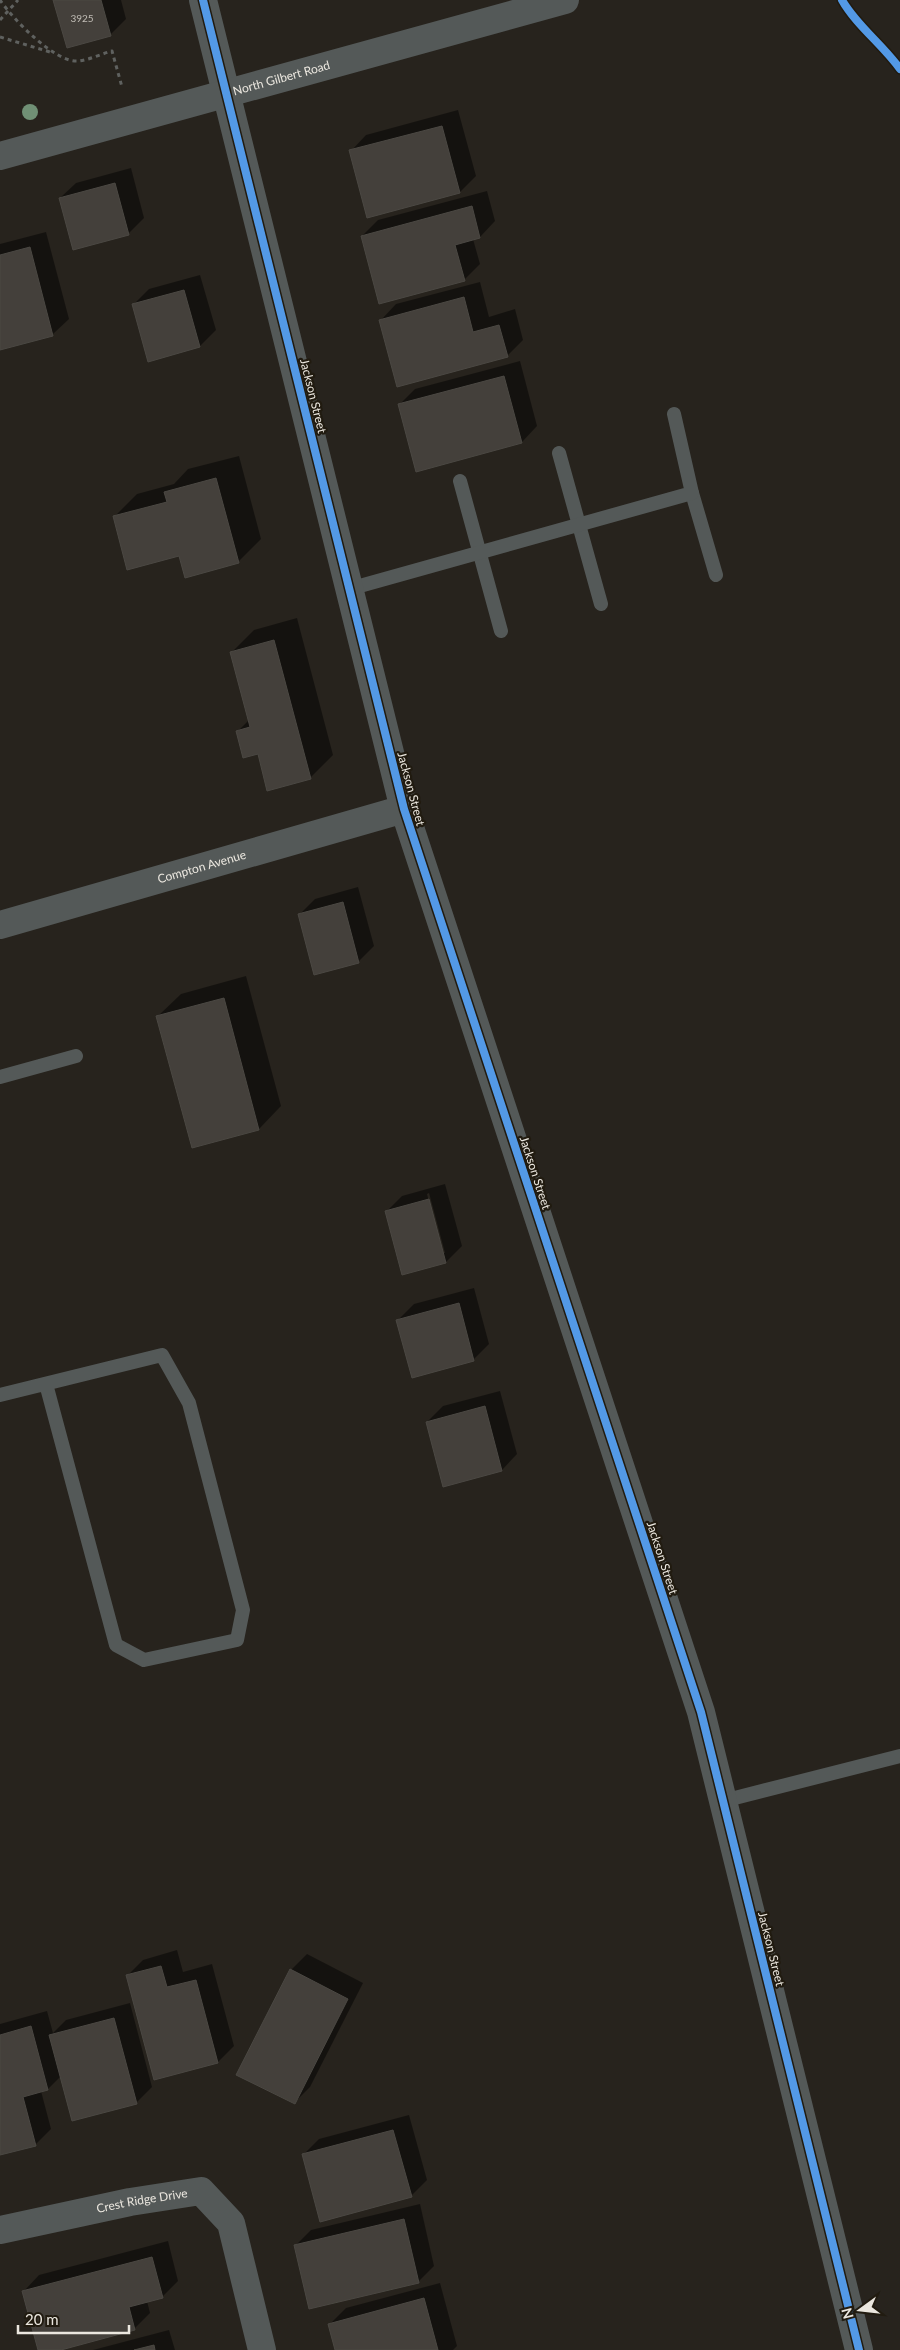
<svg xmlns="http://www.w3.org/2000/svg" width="900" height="2350" font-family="Lato,sans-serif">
  <rect width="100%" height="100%" fill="#27231d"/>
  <!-- shadow -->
  <g fill="#0007" fill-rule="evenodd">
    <path d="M55,0H121L126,19L110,35Z"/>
    <path d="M458,110L476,176L460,192L351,151L366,135Z"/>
    <path d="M131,168L144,218L128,234L60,198L76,183Z"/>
    <path d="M487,191L495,221L480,237L473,239L480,264L464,280L362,236L378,220Z"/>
    <path d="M46,232L69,319L53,334L0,349V244Z"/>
    <path d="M200,275L216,330L200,346L149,360L133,305L149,289Z"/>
    <path d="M480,282L489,317L515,309L523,340L507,356L381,320L396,304Z"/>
    <path d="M520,361L537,426L522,442L399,405L415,389Z"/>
    <path d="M239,456L261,539L238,562L180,555L114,517L137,494L174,484L188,469Z"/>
    <path d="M297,618L333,755L310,778L258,752L238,731L250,719L232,652L254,630Z"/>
    <path d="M358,887L374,946L358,962L299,915L315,899Z"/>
    <path d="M246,976L281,1106L259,1129L158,1016L181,994Z"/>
    <path d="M445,1184L462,1246L446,1262L403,1273L386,1212L402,1196ZM429,1193L445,1253H442L427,1194Z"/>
    <path d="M474,1288L489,1344L473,1360L398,1320L414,1304Z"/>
    <path d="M500,1391L517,1454L502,1470L427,1422L443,1406Z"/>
    <path d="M177,1950L183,1972L212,1964L234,2046L218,2062L127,1976L143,1960Z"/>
    <path d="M307,1954L363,1983L310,2087L294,2103L291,1970Z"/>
    <path d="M130,2003L152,2087L136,2103L61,2076L48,2089L41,2091L51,2129L35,2145L0,2154V2024L47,2011L53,2033L66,2020Z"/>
    <path d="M409,2115L427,2180L411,2196L303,2155L319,2139Z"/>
    <path d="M420,2204L434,2266L418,2282L295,2246L311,2230Z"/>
    <path d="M168,2241L178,2281L162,2297L147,2301L150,2313L134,2329L56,2350H39L24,2291L39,2275Z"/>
    <path d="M440,2283L457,2346L453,2350H337L330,2324L346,2308Z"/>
    <path d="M169,2330L175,2350H93Z"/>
  </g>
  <!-- building -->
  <g fill="#44403b" stroke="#4b4843">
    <path d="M53,0H101L111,36L67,48Z"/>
    <path d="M442,126L460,193L367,218L349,150Z"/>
    <path d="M115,183L129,235L73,250L59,198Z"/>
    <path d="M472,206L480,238L455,245L465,281L379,304L361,236Z"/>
    <path d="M30,247L53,336L0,350V255Z"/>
    <path d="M184,290L200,347L148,362L132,304Z"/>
    <path d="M464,297L473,332L499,325L508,357L397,387L379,320Z"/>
    <path d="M504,376L522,443L416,472L398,404Z"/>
    <path d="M216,478L239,563L185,578L179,556L127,570L113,516L167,502L164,492Z"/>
    <path d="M274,640L311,779L267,791L258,754L243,758L236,731L250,727L230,652Z"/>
    <path d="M343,902L359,963L314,975L298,914Z"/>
    <path d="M224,998L259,1130L192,1148L156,1016Z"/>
    <path d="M429,1199L446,1263L402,1275L385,1211Z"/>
    <path d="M459,1303L474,1361L412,1378L396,1320Z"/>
    <path d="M485,1406L502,1471L443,1487L426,1422Z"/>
    <path d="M161,1966L167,1987L196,1980L218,2063L154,2080L126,1975Z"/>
    <path d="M290,1969L348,1999L295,2104L236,2075Z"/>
    <path d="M114,2018L137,2104L72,2121L49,2035Z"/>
    <path d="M31,2026L48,2090L23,2097L36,2146L0,2155V2035Z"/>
    <path d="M393,2130L412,2197L320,2222L302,2154Z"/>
    <path d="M404,2219L419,2283L309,2309L294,2245Z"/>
    <path d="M152,2257L163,2298L129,2307L135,2330L61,2350H38L22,2291Z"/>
    <path d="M424,2298L438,2350H335L328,2324Z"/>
    <path d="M154,2345L155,2350H134Z"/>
  </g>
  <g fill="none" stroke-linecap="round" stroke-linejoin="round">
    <!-- path -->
    <g stroke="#5f615f" stroke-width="3" stroke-dasharray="4 4" stroke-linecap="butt">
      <path d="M0,0C12,18 55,63 78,61C89,60 101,54 112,51L122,87"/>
      <path d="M0,20L18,0"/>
      <path d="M0,37L50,52"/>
    </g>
    <!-- service -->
    <g stroke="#545958" stroke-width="14">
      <path d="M559,453L601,604"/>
      <path d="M460,481L501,631"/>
      <path d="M692,493L716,575"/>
      <path d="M349,589L692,493L674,414"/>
      <path d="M0,1077L76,1056"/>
      <path d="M0,1395L162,1355L189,1403L243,1610L237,1640L144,1660L116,1645L46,1384"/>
      <path d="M723,1801L900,1756"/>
    </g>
    <!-- minor -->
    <path stroke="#545958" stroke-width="28" id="s1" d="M0,2230L130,2202L201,2191L231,2223L262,2350"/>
    <!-- tertiary -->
    <g stroke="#545958" stroke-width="28">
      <path d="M203,0L404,809L701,1712L859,2350"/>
      <path id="s2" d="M0,156L565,0"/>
      <path id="s3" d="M0,925L404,809"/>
    </g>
    <defs>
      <g id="cycleway">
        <path d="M203,0L404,809L701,1712L859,2350"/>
        <path d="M842,0C856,25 883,45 900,69"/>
      </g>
    </defs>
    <!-- cycleway casing -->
    <use href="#cycleway" stroke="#211b10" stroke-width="11"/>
    <!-- cycleway -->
    <use href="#cycleway" stroke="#5399e6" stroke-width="8"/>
  </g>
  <!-- trees -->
  <circle fill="#709075" cx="30" cy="112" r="8"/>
  <g text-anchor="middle" stroke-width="4.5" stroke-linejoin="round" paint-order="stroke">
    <!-- number labels -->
    <g font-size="10" fill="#c1bdb6">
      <text x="82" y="22">3925</text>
    </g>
    <!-- street labels -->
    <g font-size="12" fill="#ebe7df" stroke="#211b10">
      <text dy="4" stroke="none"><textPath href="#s2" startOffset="292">North Gilbert Road</textPath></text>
      <text transform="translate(313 396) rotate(76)" y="4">Jackson Street</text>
      <text transform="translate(411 789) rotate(75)" y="4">Jackson Street</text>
      <text dy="4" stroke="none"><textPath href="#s3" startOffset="210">Compton Avenue</textPath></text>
      <text transform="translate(535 1173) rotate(72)" y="4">Jackson Street</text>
      <text transform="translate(662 1558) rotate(72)" y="4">Jackson Street</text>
      <text transform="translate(771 1949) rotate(76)" y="4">Jackson Street</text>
      <text dy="4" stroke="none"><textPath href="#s1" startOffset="145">Crest Ridge Drive</textPath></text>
    </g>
  </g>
  <!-- north arrow -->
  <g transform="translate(860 2310) rotate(255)" stroke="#211b10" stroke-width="4" paint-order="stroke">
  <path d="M0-4L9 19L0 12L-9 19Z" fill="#ebe7df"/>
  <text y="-8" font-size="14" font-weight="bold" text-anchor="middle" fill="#ebe7df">N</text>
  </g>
  <!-- scale -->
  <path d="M18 2325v8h111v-8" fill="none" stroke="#ebe7df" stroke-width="2.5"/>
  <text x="25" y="2325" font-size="15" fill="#ebe7df" stroke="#211b10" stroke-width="4" paint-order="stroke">20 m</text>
</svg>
